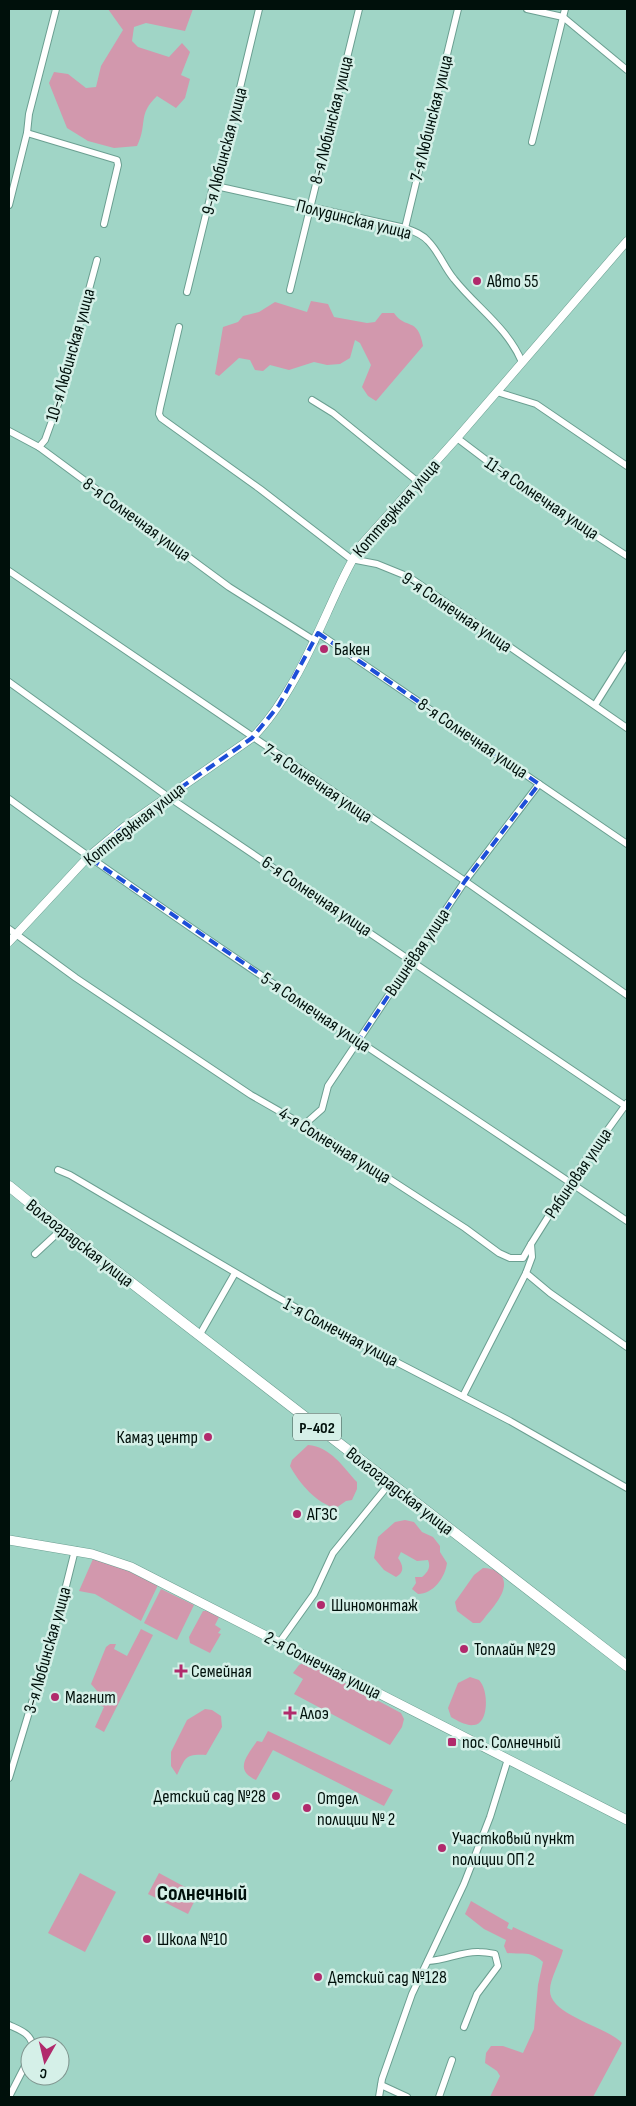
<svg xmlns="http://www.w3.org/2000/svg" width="636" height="2106" font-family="'Sofia Sans Condensed',sans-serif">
  <rect width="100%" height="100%" fill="#a0d5c6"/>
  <!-- green -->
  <g fill="#d298ad">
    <path d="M108,9H193L185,31L146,23L134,27L132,41L138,47L169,57L182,43L190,52L181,75L190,79L185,98L176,108L157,96C137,115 148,124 137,146L114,148L88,141L67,128L49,83L54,72L68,74L86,88L96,87L101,66L123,30Z"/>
    <path d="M311,301L328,304L334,317L367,323L375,322L382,313H394C405,330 418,316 423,346L376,401L368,396L362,387L371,365L360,343L355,340L350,358L340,364L327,365L314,362L289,370L270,365L263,371L255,370L250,360L239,358L219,376L215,374L223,327L238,322L243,316L259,312L275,302L307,312Z"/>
    <path d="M308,1445C331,1447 343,1467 357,1482V1489L352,1500L346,1501L336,1508C317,1504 299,1483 290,1466L292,1460Z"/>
    <path d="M405,1520L414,1522L422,1532L433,1537L440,1546V1552L447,1563C445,1578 433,1594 418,1594L412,1589L416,1583L415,1577H422C428,1572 431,1567 428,1560L417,1561L401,1552L398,1558C403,1565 405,1572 396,1577L384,1570L374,1558L378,1537L395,1522Z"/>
    <path d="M93,1559L128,1569L158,1585L141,1621L95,1594L79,1591Z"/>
    <path d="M483,1568C489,1568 493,1569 498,1572C515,1586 492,1608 483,1620L480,1623H473L457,1611L455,1602L474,1575Z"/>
    <path d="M161,1589L194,1605L177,1640L144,1623Z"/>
    <path d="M203,1611H207L219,1617L215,1625L221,1629L218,1633L221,1634L210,1653L190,1643L189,1637Z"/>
    <path d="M141,1629L153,1635L104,1732L95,1727L104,1707L94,1703L98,1692L91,1684L106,1647L110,1644H116L114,1649L127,1656Z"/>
    <path d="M303,1663L311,1665L401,1713L404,1719L402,1727L390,1745L294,1694L303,1679L293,1673L299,1665Z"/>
    <path d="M470,1677L479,1680C489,1690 489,1724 474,1725C466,1726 458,1721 451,1717L448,1708L458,1683Z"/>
    <path d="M205,1709L212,1710L221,1716L222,1727L206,1755C184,1754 186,1758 177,1775L171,1766V1752L187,1720Z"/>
    <path d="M268,1731L393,1790L384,1806L273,1750L256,1780C233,1770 248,1755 257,1741L262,1742Z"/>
    <path d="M80,1873L116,1892L85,1952L48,1933Z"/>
    <path d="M159,1873L198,1894L188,1914L148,1894Z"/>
    <path d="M471,1901L509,1923L507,1928L512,1930L513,1927L563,1950C560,1962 550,1979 550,1990C549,2015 608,2027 622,2043L593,2097H490L500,2076L497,2071L485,2063L486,2053L491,2046H503L523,2053L534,2029L538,1985L543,1962C530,1950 522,1955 507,1953L504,1946L506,1940L484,1929L465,1914Z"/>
  </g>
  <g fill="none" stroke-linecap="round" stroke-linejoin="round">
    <defs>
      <g id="minor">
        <path d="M527,9L563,17L627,70"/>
        <path d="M27,133L117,160L118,165L104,224"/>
        <path d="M532,142L565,9"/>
        <path d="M216,186L405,228C413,231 422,234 428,241C439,252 444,267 454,279C477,308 507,327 522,362"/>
        <path d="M9,205L27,133L29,114L56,9"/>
        <path d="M405,228L458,9"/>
        <path d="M290,290L359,9"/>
        <path d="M187,292L212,190L216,186L219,175L259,9"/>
        <path d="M179,327L160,408L159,414L161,418L260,489L351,559L377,564L409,577L627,728"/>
        <path d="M497,392L536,404L627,466"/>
        <path d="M312,400L333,413L417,481"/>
        <path d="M9,431L39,447L229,587L315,641"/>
        <path d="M457,438L527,491L627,556"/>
        <path d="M39,447L45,440L58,404L97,260"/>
        <path d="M9,571L465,881L627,995"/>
        <path d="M318,633L627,844"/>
        <path d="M9,682L167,796L627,1107"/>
        <path d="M595,705L627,654"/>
        <path d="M9,799C210,946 421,1081 627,1221"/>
        <path d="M9,929L76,978L251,1095L328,1139L465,1228L499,1253L510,1258H523L531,1244L532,1257L526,1273L550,1293L627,1347"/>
        <path d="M305,1124L322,1109L328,1086L465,881L539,784"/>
        <path d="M58,1170L70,1175L270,1293L352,1339L510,1421L627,1488"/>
        <path d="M531,1244L570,1182L627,1103"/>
        <path d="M35,1254L62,1229"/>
        <path d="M199,1336L235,1273"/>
        <path d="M463,1396L526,1273"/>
        <path d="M279,1643L314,1594L333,1553L390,1483"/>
        <path d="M9,1778L60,1610L75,1550"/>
        <path d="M428,1961C445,1961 462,1951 479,1952C485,1952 490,1953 495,1954L498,1966L477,1994L464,2027"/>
        <path d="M9,2025C20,2030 30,2033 33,2046"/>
        <path d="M381,2085L407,2097"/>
        <path d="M9,2097L30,2056"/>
        <path d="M379,2097L382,2079L412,1994L464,1884L490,1817L508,1759"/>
        <path d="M439,2097L452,2060"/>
      </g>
      <path id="tertiary" d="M9,942L88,857L124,827L252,738C285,705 308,655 327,613C338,589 348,565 362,544L457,438L627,241"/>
      <path id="secondary" d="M9,1540L92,1554L131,1567L627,1820"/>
      <path id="primary" d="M9,1186L62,1229L627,1666"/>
    </defs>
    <!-- minor casing -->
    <use href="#minor" stroke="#6b9f91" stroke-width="8"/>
    <!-- tertiary casing -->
    <use href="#tertiary" stroke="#6b9f91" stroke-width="9"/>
    <!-- secondary casing -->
    <use href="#secondary" stroke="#6b9f91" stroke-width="10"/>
    <!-- primary casing -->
    <use href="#primary" stroke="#6b9f91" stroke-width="11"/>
    <!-- minor -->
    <use href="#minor" stroke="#fff" stroke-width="6"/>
    <!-- tertiary -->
    <use href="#tertiary" stroke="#fff" stroke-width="8"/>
    <!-- secondary -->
    <use href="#secondary" stroke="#fff" stroke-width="9"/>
    <!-- primary -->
    <use href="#primary" stroke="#fff" stroke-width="10"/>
  </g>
  <!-- marked area -->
  <path fill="none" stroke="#1d4ed8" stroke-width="4" stroke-dasharray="10 6" stroke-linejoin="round" d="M318,633L539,784L465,881L358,1041L88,857L124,827L252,738L279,705Z"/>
  <!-- markers -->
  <g fill="#b12a6c" stroke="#d5f0e8" stroke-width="2">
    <circle cx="477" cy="281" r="5"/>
    <circle cx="324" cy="649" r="5"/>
    <circle cx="208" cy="1437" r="5"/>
    <circle cx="297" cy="1514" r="5"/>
    <circle cx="321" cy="1605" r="5"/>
    <circle cx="464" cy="1649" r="5"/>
    <path d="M178.5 1663.5h5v5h5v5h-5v5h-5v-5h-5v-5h5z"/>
    <circle cx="55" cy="1697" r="5"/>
    <path d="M287.5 1705.5h5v5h5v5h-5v5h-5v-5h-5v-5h5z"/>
    <rect x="447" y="1737" width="10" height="10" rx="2.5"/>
    <circle cx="276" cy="1796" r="5"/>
    <circle cx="307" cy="1808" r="5"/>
    <circle cx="442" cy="1848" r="5"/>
    <circle cx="147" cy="1939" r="5"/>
    <circle cx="318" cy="1977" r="5"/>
  </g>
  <g text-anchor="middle" stroke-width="5" stroke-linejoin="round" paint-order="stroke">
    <!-- shield labels -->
    <rect fill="#d5f0e8" stroke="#40534d" stroke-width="1" x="293" y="1413.5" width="48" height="27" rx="4"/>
    <g font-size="16" font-weight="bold" fill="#00100b">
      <text x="317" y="1433">Р-402</text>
    </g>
    <!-- street labels -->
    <g font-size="18" fill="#00100b" stroke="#d5f0e8">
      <text transform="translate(431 118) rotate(-76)" y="6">7-я Любинская улица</text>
      <text transform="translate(331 120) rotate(-76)" y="6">8-я Любинская улица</text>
      <text transform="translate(224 151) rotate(-75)" y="6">9-я Любинская улица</text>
      <text transform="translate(354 219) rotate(14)" y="6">Полудинская улица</text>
      <text transform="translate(70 355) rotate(-74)" y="6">10-я Любинская улица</text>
      <text transform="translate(542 498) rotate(34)" y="6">11-я Солнечная улица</text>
      <text transform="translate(396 508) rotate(-49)" y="6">Коттеджная улица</text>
      <text transform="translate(137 519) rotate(36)" y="6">8-я Солнечная улица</text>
      <text transform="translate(457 612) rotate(34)" y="6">9-я Солнечная улица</text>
      <text transform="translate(473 738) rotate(34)" y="6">8-я Солнечная улица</text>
      <text transform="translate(318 783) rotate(34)" y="6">7-я Солнечная улица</text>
      <text transform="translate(134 824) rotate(-38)" y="6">Коттеджная улица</text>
      <text transform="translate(317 896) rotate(34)" y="6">6-я Солнечная улица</text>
      <text transform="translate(417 952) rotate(-56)" y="6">Вишнёвая улица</text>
      <text transform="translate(316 1012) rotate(34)" y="6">5-я Солнечная улица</text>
      <text transform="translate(335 1145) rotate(32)" y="6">4-я Солнечная улица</text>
      <text transform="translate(578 1173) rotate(-56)" y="6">Рябиновая улица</text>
      <text transform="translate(80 1243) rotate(38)" y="6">Волгоградская улица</text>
      <text transform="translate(341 1332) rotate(28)" y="6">1-я Солнечная улица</text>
      <text transform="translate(400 1491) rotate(38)" y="6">Волгоградская улица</text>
      <text transform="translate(47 1650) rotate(-74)" y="6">3-я Любинская улица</text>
      <text transform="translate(323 1665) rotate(27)" y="6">2-я Солнечная улица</text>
    </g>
    <!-- poi labels -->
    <g font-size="18" fill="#00100b" stroke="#d5f0e8" text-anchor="start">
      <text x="487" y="287">Авто 55</text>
      <text x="334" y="655">Бакен</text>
      <text x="198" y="1443" text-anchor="end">Камаз центр</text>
      <text x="307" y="1520">АГЗС</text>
      <text x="331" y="1611">Шиномонтаж</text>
      <text x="474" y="1655">Топлайн №29</text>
      <text x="191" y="1677">Семейная</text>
      <text x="65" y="1703">Магнит</text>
      <text x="300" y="1719">Алоэ</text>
      <text x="462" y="1748">пос. Солнечный</text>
      <text x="266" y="1802" text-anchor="end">Детский сад №28</text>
      <text x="317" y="1804">Отдел<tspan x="317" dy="21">полиции № 2</tspan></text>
      <text x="452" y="1844">Участковый пункт<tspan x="452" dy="21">полиции ОП 2</tspan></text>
      <text x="157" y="1945">Школа №10</text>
      <text x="328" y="1983">Детский сад №128</text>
    </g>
    <!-- district labels -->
    <g font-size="22" font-weight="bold" fill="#00100b" stroke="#d5f0e8">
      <text x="202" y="1900">Солнечный</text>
    </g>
  </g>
  <!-- border -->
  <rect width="636" height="2106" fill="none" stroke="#00100b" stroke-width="20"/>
  <!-- north arrow -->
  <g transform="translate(45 2061) rotate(188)"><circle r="24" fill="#d5f0e8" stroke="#809690"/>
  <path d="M0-4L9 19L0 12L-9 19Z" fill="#b12a6c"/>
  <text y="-8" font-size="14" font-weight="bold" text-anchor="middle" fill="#00100b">С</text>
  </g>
</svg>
